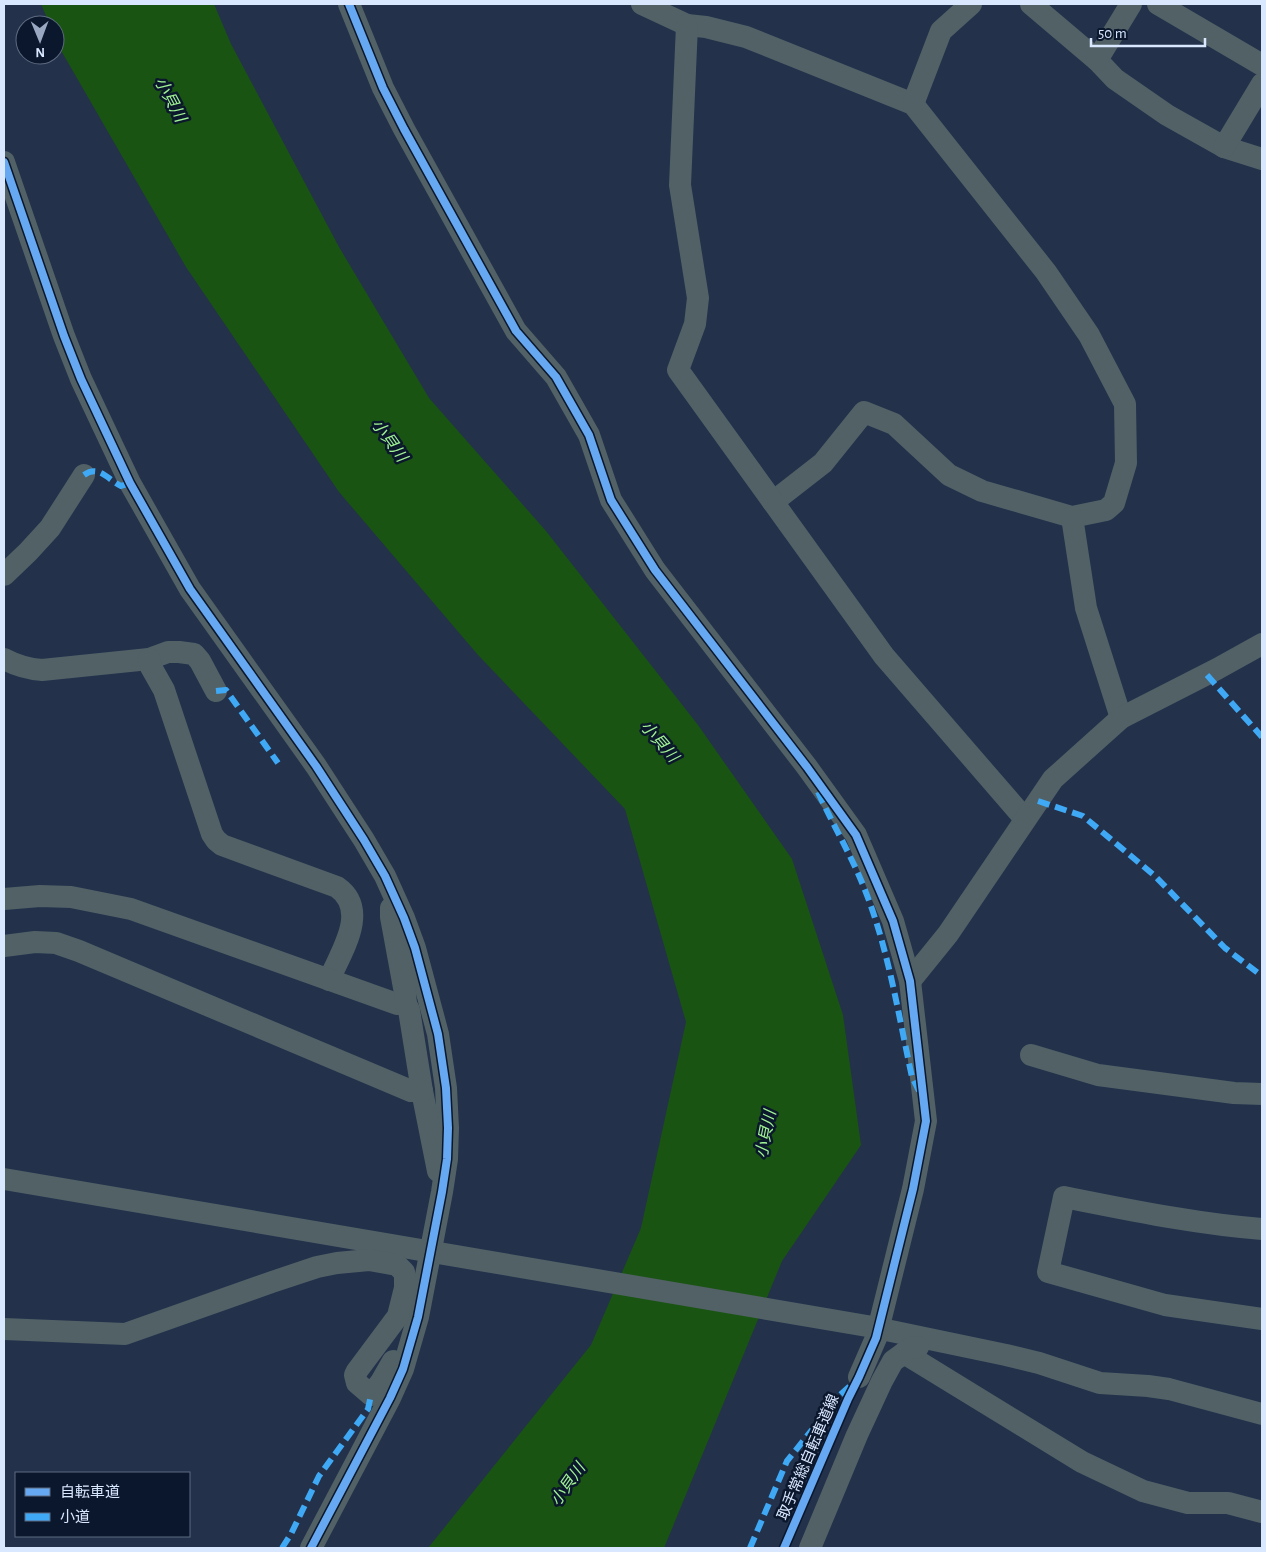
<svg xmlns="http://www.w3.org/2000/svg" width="1266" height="1552" font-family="'Alegreya Sans','Noto Sans JP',sans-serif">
  <rect width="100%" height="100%" fill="#23314b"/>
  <!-- water -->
  <path fill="#1a5413" d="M41,4H214L231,44L339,247L429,398L546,531L698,725L792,859L843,1015L861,1145L782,1261L664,1548H428L591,1345L641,1228L686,1022L625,809L478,655L339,492L186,267L59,47L55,36V25H50Z"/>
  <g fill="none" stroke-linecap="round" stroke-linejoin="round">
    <!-- minor -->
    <g stroke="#516166" stroke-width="22">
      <path d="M349,4L383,88L404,129L516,331L556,377L589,435L611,500L655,570L807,767L856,835L893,921L910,981L926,1121L913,1189L876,1338L859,1377"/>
      <path d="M642,4L687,25L706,27L746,37L913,104L1046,272L1089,335L1125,404L1126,463L1114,503L1106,510L1072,517L982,491L949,475L894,424L864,412L823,463L773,502"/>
      <path d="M1031,4L1097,60L1115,79L1167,115L1224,147L1262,159"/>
      <path d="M1158,4L1262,65"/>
      <path d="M687,25L680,185L698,298L695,324L678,370L884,656L1025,819"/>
      <path d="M1097,60L1131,4"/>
      <path d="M913,104L941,31L971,4"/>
      <path d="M1224,147L1262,84"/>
      <path d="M4,162L64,336L81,379L130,483L190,589L316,766L364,840L385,876L404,918L415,948L438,1034L446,1088L448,1128L447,1159L442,1192L418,1317L403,1369L390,1398L311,1548"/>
      <path d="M1072,517L1086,608L1121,718"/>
      <path d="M4,575L28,552L50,528L84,475"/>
      <path d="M4,659C17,666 27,669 42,670L149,659L168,652H179L194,654L200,661L216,691"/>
      <path d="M149,659L151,667L164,690L212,834L216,840L222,845L337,887C370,910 341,952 329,980"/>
      <path d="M4,899L40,896L71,897L131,909L397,1004H406"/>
      <path d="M391,908V917L405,993L406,1004L409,1010L422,1091L438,1171"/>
      <path d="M4,946L35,942L56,943L79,951L411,1091H422"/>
      <path d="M910,981L948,934L1053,779L1121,718L1217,669L1262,644"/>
      <path d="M1031,1055L1098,1075L1234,1093L1262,1094"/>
      <path d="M4,1179L867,1326L1006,1355L1039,1363L1100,1383L1148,1386L1169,1389L1262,1414"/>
      <path d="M1262,1229C1196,1224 1130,1210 1064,1197L1048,1272L1165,1305L1262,1319"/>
      <path d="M4,1329L125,1334L272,1282L317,1267L337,1263L369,1260L397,1265L404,1272L405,1277V1288L398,1316L357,1371L355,1375L357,1383L371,1395L381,1382L393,1361"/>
      <path d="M904,1353L1082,1462L1143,1491L1188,1503H1228L1262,1512"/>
      <path d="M810,1548L857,1435L882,1381L893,1361L911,1348L918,1347"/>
    </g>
    <!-- quiet -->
    <g stroke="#3fa9f5" stroke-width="6" stroke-dasharray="12 6" stroke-linecap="butt">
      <path d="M84,475C99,464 108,480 121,486L130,483"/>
      <path d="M1207,675L1262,737"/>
      <path d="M216,691L226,690L278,763"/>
      <path d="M818,792C832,823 850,853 863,885C888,946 898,1013 912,1077L919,1091"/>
      <path d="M1038,801L1083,816L1155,876L1225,948L1262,976"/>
      <path d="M282,1548L291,1534L319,1476L368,1409L371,1395"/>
      <path d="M750,1548L787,1461L840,1395L852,1384"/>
    </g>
    <defs>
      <g id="cycleway">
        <path d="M349,4L383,88L404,129L516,331L556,377L589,435L611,500L655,570L807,767L856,835L893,921L910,981L926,1121L913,1189L876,1338L859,1377L848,1399L784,1548"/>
        <path d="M4,162L64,336L81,379L130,483L190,589L316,766L364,840L385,876L404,918L415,948L438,1034L446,1088L448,1128L447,1159L442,1192L418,1317L403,1369L390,1398L311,1548"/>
      </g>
    </defs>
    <!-- cycleway casing -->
    <use href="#cycleway" stroke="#0b172c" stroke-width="11"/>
    <!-- cycleway -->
    <use href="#cycleway" stroke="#66a8f1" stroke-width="8"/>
  </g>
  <g text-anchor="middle" stroke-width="5" stroke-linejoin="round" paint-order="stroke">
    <!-- street labels -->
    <g font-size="15" fill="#d9e7ff" stroke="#0b172c">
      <text transform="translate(808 1457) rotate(-67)" y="5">取手常総自転車道線</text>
    </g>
    <!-- water labels -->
    <g font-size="16" font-style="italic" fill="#a1f494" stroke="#0b172c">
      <text transform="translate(171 99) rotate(62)" y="6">小貝川</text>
      <text transform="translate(390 440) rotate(54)" y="6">小貝川</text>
      <text transform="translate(660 741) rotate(49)" y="6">小貝川</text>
      <text transform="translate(765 1134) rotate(-79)" y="6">小貝川</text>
      <text transform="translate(567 1484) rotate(-55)" y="6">小貝川</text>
    </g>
  </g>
  <!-- border -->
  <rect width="1266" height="1552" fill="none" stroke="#d9e7ff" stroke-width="10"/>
  <!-- legend -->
  <rect x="15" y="1472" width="175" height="65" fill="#0b172c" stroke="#5d6a80"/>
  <rect x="25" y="1488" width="25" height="8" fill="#66a8f1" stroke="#5d6a80"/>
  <text x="60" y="1497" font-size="15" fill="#d9e7ff">自転車道</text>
  <rect x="25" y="1513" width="25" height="8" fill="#3fa9f5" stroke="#5d6a80"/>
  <text x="60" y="1522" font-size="15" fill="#d9e7ff">小道</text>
  <!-- north arrow -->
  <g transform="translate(40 40) rotate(179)"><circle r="24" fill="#0b172c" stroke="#5d6a80"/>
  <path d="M0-4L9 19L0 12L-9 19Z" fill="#99a7c0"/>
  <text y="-8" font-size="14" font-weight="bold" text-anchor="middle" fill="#d9e7ff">N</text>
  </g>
  <!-- scale -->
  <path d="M1091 38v8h114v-8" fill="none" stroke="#d9e7ff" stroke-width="2.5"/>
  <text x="1098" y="38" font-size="15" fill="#d9e7ff" stroke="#0b172c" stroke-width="4" paint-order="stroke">50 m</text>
</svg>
